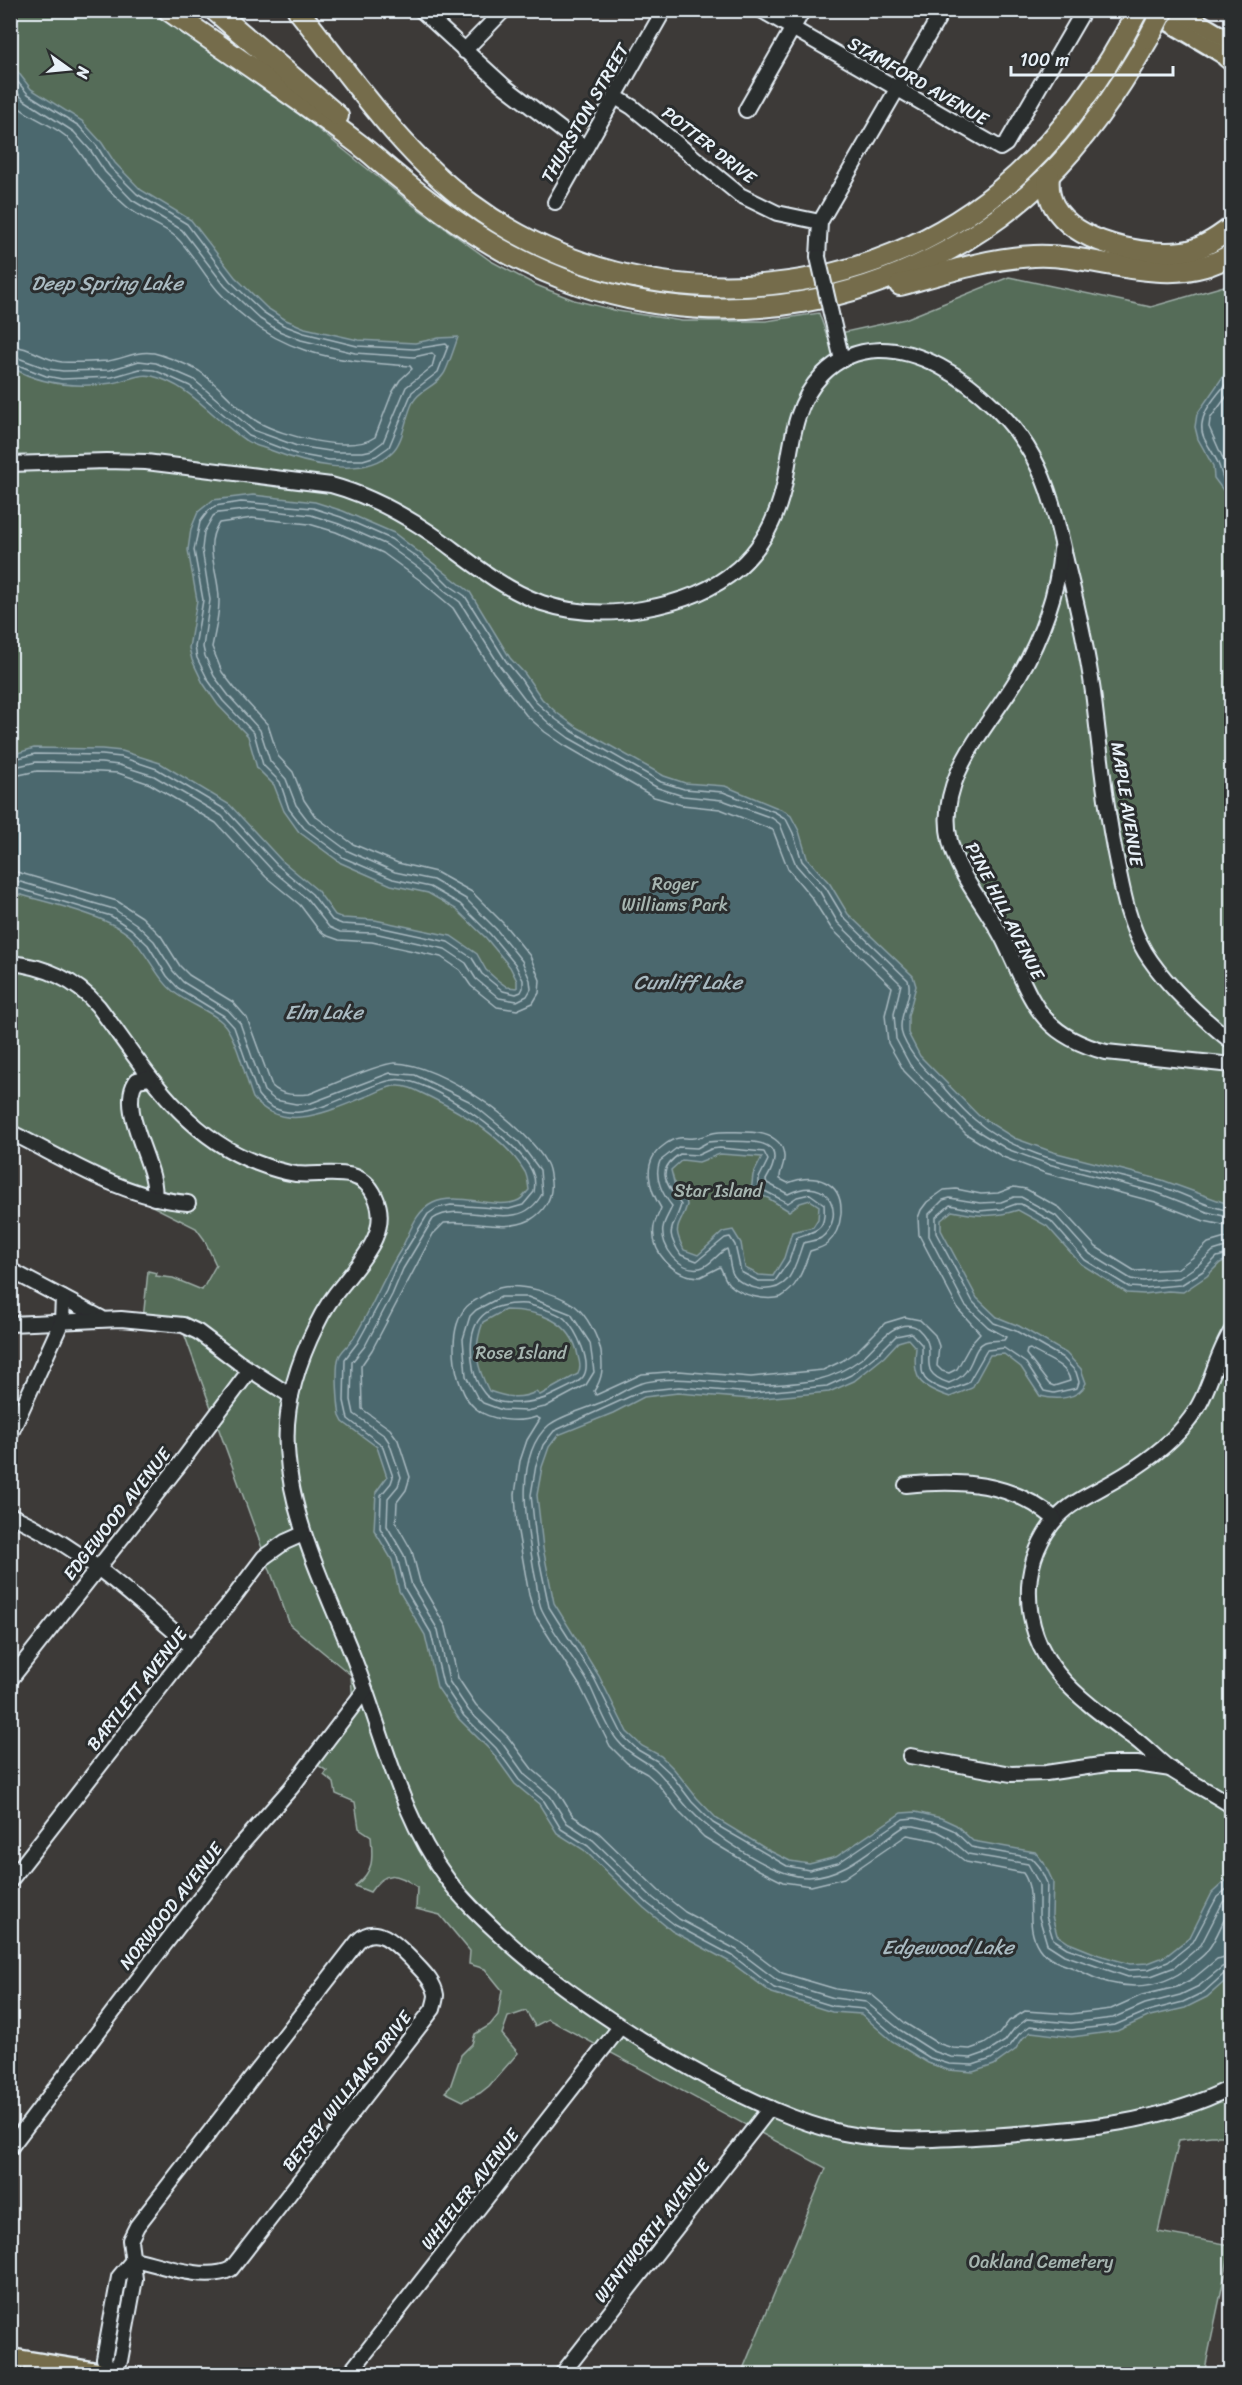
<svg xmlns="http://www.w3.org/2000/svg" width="1242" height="2385" font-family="Sriracha,sans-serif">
  <rect width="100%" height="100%" fill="#3d3a38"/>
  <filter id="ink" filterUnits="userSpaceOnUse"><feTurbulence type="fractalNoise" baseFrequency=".0167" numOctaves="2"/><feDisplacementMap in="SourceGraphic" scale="12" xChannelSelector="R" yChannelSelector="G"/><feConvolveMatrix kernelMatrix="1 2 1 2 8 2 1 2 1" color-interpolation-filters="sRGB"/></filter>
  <g filter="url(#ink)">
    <!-- green -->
    <path fill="#556c59" stroke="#9eaea8" stroke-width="1.5" d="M11,11H155L294,110L414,206L491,261L536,285L574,300L618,311L682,321H766L819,313L827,336L905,319L1009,277L1151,307L1231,284L1232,2136H1211L1179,2140L1158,2232L1231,2245L1204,2374H741L826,2168L548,2019L535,2026L526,2011L508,2017L502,2034L518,2053L489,2086L480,2093L463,2101L445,2092L450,2087L461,2055L472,2044L475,2034L490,2025L498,2015L502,1990L485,1969L469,1964L470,1951L440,1915L416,1909L417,1887C396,1872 385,1870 370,1892L355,1886C374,1871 373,1860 371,1836L359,1828L355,1802L336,1794L334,1783L324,1775L327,1771L310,1760L353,1705L351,1675L290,1625L182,1328L143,1320L148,1271L157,1273L156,1276L173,1278L202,1290L216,1265L204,1239L196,1228L11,1135Z"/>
    <!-- water -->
    <g fill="#4b686e" stroke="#8a9fa5" stroke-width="1.5" fill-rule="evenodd">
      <path d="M11,63L31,89L82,121L102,143L115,163L141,190L191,220L235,277L267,308L286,320L305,328L358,340L415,343L439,338L458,337C456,343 446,372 443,375C435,387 420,389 413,402C405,417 404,441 392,452C363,480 303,463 270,450C262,447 252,445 245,440C213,419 191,385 152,376C138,373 126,381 112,383C77,388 41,385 11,367Z"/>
      <path d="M1231,365L1232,501H1231L1214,478L1213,466L1198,439L1195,427L1197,414Z"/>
      <path d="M253,495L315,502L343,511L394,533L470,592L510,658L525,674L542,699L557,713L575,726L664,776L685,783L725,786L785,811L791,816L799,831L807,858L830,884L848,914L913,976L916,986L908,1016V1033L920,1056L979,1116L1014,1138L1053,1152L1162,1180L1231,1205V1258L1220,1263L1207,1276L1183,1292L1168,1291L1144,1294L1127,1293L1081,1264L1047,1226L1018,1210C994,1218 976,1216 952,1211L941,1220V1230L977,1298L997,1317L1019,1326L1066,1353L1081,1369L1086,1383C1079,1400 1056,1400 1040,1396L1021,1367L1004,1354L990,1355L972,1388L950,1397C920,1387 912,1380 916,1348L908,1339L898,1342L884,1357L854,1381L829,1392L751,1399L678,1393L644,1397L613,1413L558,1435L549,1447L542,1467L537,1495L543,1548L554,1603L599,1676L627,1732L642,1746L661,1756L674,1769L697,1798L717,1819L768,1850L790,1861L809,1864L836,1857L901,1813L916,1812L941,1818L956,1825L973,1841L1035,1852L1044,1863L1053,1882L1052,1916L1057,1935L1069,1943L1099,1955L1130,1964L1148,1963L1166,1956L1190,1937L1212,1893L1231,1876V1976L1207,1997L1185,2008L1150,2016L1117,2031L1072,2037L1031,2032L1023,2038L1015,2050L994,2065L973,2072L948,2070L928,2063L892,2041L861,2014L832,2012L772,1993L730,1962L672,1931L644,1908L584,1850L557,1833L539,1804L515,1784L492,1752L459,1719L437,1687L425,1635L399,1591L392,1560L374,1530L376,1492L387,1477L377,1447L343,1422L340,1416C338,1405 335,1367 339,1357C341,1351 349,1345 353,1339C371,1311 382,1279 400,1251C410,1234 414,1212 433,1203C457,1191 498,1211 519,1200C523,1198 526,1193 529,1190C528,1184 528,1178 525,1172C505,1138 465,1114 430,1097C419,1092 408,1085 396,1086C388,1086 378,1092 370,1095C333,1109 284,1136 253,1098C245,1077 237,1037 222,1022C209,1010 189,1004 175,993C156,978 148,953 130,936C106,914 43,902 11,892V755L34,748L102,749L122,751L160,763L230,805L281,860L317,890L335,915L343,918L375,920L451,936L477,954L486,970L496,979L507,987L517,988V981L510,967L486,938L456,909L428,893L391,885L341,863L299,832L284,811L274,785L257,768L248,736L218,705L203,683L192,660L189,648L197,600L188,550L191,529L198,512L213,500ZM720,1154L762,1157L753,1175L751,1192L768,1198L789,1211L800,1203L810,1200L819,1206L818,1219L813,1227L792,1232L784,1258L773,1276L759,1275L745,1268L741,1243L733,1230L723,1232L698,1255L684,1250C671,1224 680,1229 687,1205L686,1199L676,1190L671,1170L682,1160L699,1162ZM505,1310C537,1310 572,1320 578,1356C580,1363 581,1368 578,1374L540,1395L536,1392C519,1400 506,1397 489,1391C476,1366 473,1349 483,1322Z"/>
    </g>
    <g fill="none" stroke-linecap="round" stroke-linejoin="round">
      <!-- shore -->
      <g stroke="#a9bac1" stroke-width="1.5">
        <path d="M10,73L28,94L79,126L97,146L110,167L137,194L187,224L230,281L263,312L283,325L304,333L357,346L414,349L446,344L448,346L438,372L412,392L389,447L376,456L363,460H329L296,454L249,436L190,386L154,370L140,369L112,377L62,379L46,376L10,362"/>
        <path d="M10,85L24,100L74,132L91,151L105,172L132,200L182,230L225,286L260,319L279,331L301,340L355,353L414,357L432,353L435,356L432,367L406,387L383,442L372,450L363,452H336L297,446L253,430L193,379L156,363L139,361L110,370L63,371L48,369L10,355"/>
        <path d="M10,99C26,118 53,123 70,140C81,152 87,164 97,177C105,187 116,197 126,206C140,219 161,224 176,237C192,252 203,274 218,291C273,354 331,361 410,366L412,369L400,380L392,393L375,437C351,454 282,436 258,422C236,409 220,385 199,371C188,365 173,359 161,355C141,348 127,358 108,361C93,362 76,363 62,362C44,360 29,346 10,346"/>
        <path d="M1232,377C1219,393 1194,416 1204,438C1208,446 1214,454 1218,463C1223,475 1221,480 1232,492"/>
        <path d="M1232,389L1210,419L1209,427L1232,479"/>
        <path d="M10,760L35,754L102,755L121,757L157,769L226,810L277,865L312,894L332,920L342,924L374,926L448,942L472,958L482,974L503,991L516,994L521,992L523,988V980L515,964L490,934L460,904L430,887L393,879L344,858L304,828L289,809L280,782L263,765L254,733L223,701L208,680L197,658L195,647L203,600L194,550L200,522L209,510L215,506L241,502L313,508L341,517L391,539L432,568L449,585L465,596L506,661L520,678L537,703L554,718L572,731L661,782L684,789L723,792L775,812L786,819L793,833L802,861L826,888L844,918L908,980C914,998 895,1018 903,1037C912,1058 927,1072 943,1087C953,1098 963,1110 975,1120C1024,1162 1098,1168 1158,1186C1183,1192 1206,1208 1232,1211"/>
        <path d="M10,768L36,762L101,763L119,765L154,776L222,816L272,870L307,899L329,927L340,932L374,933L445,949L466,963L476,979L499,998L517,1001L527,996L531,989L530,980L522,961L496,929L466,899L433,880L395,872L348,851L309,822L296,805L286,779L270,761L260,730L229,696L214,676L205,656L203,647L210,600L202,549L204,532L213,516L218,513L253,509L311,515L339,524L387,545L427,574L444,590L460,602L500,666L531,707L550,724L569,738L658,788L683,796L722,800L772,818L780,824L796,865L820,892L838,923L901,984L894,1014L896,1039L910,1065L971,1127L1007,1149L1048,1164L1158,1193L1207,1212L1232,1218"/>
        <path d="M10,777L37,771L100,772L118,773L150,784L216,823L266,877L300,905L318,929L325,935L339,940L372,942L441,957L460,970L471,986L497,1007L517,1010L533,1003L539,993L540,980L530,956L503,923L472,892L436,872L398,863L353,844L315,816L304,800L293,772L278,756L268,725L236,690L222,672L212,647C215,632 219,616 219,601C220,574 202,547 219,523L252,518L309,524L336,532L383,553L421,581L453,608L493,672L526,715L545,732L564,745L654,797L682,805L720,809L773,830L788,869L812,898L831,928L892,987L885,1015L888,1043L904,1071L966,1134L1003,1157L1045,1173L1155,1202L1204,1221L1232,1227"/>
        <path d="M10,870L117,901L142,917L161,936L180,966L189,975L233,1002L247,1018L272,1086C282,1096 297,1095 309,1094C327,1087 379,1063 395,1063C441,1064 526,1124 547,1164C550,1170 550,1176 551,1182C553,1198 544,1212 530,1220C504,1233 471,1219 444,1223L433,1234L372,1350L361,1366L362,1409L390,1429L398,1440L410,1477L406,1490L397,1502L396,1523L412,1551L420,1582L446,1627L458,1678L476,1705L508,1737L532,1769L557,1790L573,1816L599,1833L659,1891L685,1912L741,1942L782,1973L836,1989L871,1994L905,2023L937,2043L953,2048L970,2049L984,2044L999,2034L1009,2021L1025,2011L1071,2014L1111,2009L1142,1995L1177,1987L1194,1978L1217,1959L1232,1955"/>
        <path d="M10,879L114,909L136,924L154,941L173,971L183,982L228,1010L240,1023L264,1091L275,1100L296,1104L311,1103L390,1073L415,1075L469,1101L519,1142L540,1170L542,1194C518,1239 464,1197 433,1219L403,1269L392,1295L365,1346L352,1362L351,1400L354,1414L385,1436L389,1442L401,1477L398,1486L388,1498L387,1526L404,1555L412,1586L438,1630L449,1681L469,1711L502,1743L525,1775L550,1796L567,1823L593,1840L653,1898L679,1919L737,1950L778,1981L834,1998L866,2002L900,2030L933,2051L951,2057L971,2058L988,2052L1005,2041L1014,2029L1027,2019L1071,2023L1113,2018L1145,2004L1180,1995L1199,1986L1222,1967L1232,1964"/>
        <path d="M10,886L111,916L131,929L148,945L167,976L178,988L224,1016L234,1027L258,1095C292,1139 354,1086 393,1080C426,1074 523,1143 533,1174C535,1179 535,1186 534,1192L523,1205L509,1209L451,1205L437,1208L428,1214L396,1266L386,1291L358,1342L345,1359L344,1401L348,1419L382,1445L393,1477L391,1483L381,1495L380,1528L397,1557L405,1589L431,1633L443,1684L464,1716L496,1748L519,1780L544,1801L561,1829L588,1846L648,1904L675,1925L733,1956L774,1988L833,2006L864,2009L895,2036L930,2058L949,2064L973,2065L991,2059L1010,2046L1019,2034L1030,2026L1071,2030L1115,2025L1148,2011L1183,2002L1204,1992L1225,1973L1232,1972"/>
        <path d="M720,1132C740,1132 782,1127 784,1156C785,1165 779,1172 780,1179L788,1183C814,1173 843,1180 841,1214C840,1225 836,1236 827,1244C822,1248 816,1249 810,1251C804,1267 798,1288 781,1297C765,1301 742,1296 729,1284C724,1279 723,1272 720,1267L700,1277C674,1277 650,1253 654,1226C655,1220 659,1214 661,1208C649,1189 641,1162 663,1146C668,1142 672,1139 679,1138C684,1137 688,1139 693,1138C702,1138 710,1132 720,1132Z"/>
        <path d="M720,1141C750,1142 792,1136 766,1180L767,1183L788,1194C832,1172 846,1219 821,1238C816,1241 808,1241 803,1243C794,1268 791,1292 760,1289C752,1288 739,1283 734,1276C729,1269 730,1257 727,1249C717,1253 711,1266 700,1268C680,1272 660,1247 663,1228C664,1220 670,1213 672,1206C663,1195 653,1177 660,1161L678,1147L697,1148L708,1142Z"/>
        <path d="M720,1148L764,1152L768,1160L759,1178V1188L788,1203L797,1197L810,1194L824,1204C826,1231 818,1230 797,1237L789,1261L775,1281H758L741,1272L735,1245L730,1237L725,1238L697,1261L681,1255C663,1229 674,1229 681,1205C668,1185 653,1171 680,1154L698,1155L711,1149Z"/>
        <path d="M1232,1236L1208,1243L1192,1258L1177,1269L1135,1271L1096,1247L1060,1208L1026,1189L1014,1187L998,1193L981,1194L956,1189L944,1190L927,1202L921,1210L918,1218L919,1235L958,1309L980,1333L972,1342L957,1369L949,1373L942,1371L937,1366L939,1346L935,1335L920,1320L905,1317L885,1323L858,1350L842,1361L823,1370L751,1377L679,1371L642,1374L596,1395L594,1391C603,1378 603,1368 601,1352C598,1337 587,1315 574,1305C557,1293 520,1283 499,1288C490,1291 479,1298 471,1303C444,1321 452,1389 475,1408C490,1421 519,1423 536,1417L540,1419L527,1440L520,1461L515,1494L517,1526L529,1595L535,1615L580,1686L610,1746L627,1763L647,1774L658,1784L680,1813L704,1837L757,1869L783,1882L811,1886L844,1878L907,1835L934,1840L943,1844L966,1862L1023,1873C1038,1894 1023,1925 1039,1948C1049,1963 1068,1964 1082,1972C1118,1991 1158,1992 1190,1966C1196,1961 1203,1957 1207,1951C1218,1938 1222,1920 1232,1906"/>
        <path d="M1232,1245L1213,1251L1198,1265L1179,1278L1143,1281L1131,1279L1090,1254L1056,1216L1021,1197H1014L1001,1202L980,1203L950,1198L943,1200L929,1214V1236L965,1305L988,1327L1006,1337L1004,1340C998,1341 991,1340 985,1342C969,1349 977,1373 949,1383C913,1371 940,1354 922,1333C919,1330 917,1327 913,1326C892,1320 875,1348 861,1359C830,1382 805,1383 767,1385C728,1387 676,1372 639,1384C625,1389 612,1399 597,1404C583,1410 562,1415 549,1425C511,1457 528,1534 535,1576C538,1587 537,1600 542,1610C555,1636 575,1659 589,1684C597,1700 607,1729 618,1741C628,1754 643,1759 655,1769C668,1781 677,1796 689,1809C712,1834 773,1877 808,1877C845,1877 876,1844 905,1826H914L937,1831L948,1837L968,1854L1028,1864L1039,1884V1917L1047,1944L1064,1955L1128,1977L1151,1976L1175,1967L1201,1945L1223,1902L1232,1895"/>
        <path d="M1232,1253L1217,1257L1203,1271L1181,1285L1144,1288L1129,1287L1085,1260L1051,1221L1021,1204H1016L1002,1209L979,1211L950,1205L936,1217V1233L973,1302L994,1323L1016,1331L1063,1358L1076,1372L1079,1382L1077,1388L1054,1393L1044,1391L1026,1363L1004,1348L987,1350L968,1383L948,1391C915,1380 923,1374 922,1345L911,1333L896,1336L880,1352L851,1375L827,1386L751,1393L679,1387L642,1391L554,1431L543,1445L536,1465L531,1495L537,1549L549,1607L594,1678L623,1736L638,1750L657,1761L670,1773L692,1802L713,1823L787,1866L809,1870L838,1863L903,1819L915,1818L939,1824L953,1830L971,1847L1032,1858L1039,1866L1047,1883L1046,1916L1053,1939L1067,1948L1129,1970L1149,1969L1168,1962L1193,1942L1217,1897L1232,1885"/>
        <path d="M528,1297L571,1314L590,1343L594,1372L586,1385L545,1407L526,1411L502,1410L483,1403L477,1397L466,1376L463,1339L470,1316L476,1310L501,1297Z"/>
        <path d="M527,1304C538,1308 557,1311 565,1319C576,1330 593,1363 583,1377C577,1385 561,1390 552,1395C538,1403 496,1409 484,1393C476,1384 473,1371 472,1360C467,1318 487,1302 527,1304Z"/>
        <path d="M1027,1350L1030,1349C1043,1358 1068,1364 1070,1381L1054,1386L1049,1384L1026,1354Z"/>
      </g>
      <defs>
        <g id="minor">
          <path d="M421,10L504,86L584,147"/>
          <path d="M761,10L1000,148L1006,144L1084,10"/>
          <path d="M464,51L504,10"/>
          <path d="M614,96L632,107L740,195L777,213L820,222"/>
          <path d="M746,110L803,10"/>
          <path d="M555,202L664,10"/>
          <path d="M818,257L820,222L943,10"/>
          <path d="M832,318L842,360"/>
          <path d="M10,464L106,461L146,462L331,485C372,496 407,516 442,541C473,564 505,590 542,603C575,614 608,615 642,609C721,596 772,557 786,476C792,440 795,403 822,375C889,307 999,393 1033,457C1052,491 1059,531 1068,569C1078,609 1087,650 1093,692C1100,749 1105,806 1117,863C1123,893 1129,925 1145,952C1166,986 1201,1017 1232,1042"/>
          <path d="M1061,550C1058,592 1041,638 1020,674C990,726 935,777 950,841C959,879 990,910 1006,945C1033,1001 1038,1034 1106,1052L1232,1065"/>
          <path d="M10,963C44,966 76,980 98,1006C144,1067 182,1135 257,1163C270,1168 282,1172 296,1174C323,1177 360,1163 375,1196C391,1230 363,1258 344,1283C333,1296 324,1309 317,1324C298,1362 284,1405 287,1448C291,1521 325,1587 352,1654C383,1731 398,1813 448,1880C462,1899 479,1915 496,1931C558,1989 631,2036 706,2077C750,2100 795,2122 843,2133C892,2143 942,2139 991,2136C1072,2130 1158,2125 1232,2087"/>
          <path d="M149,1078L137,1080C115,1109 160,1168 154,1198"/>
          <path d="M10,1132C67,1160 124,1198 188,1203"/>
          <path d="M10,1270L101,1318"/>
          <path d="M10,1324L121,1319L183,1325L198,1332L238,1362L291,1396"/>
          <path d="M1232,1330C1213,1360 1210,1396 1186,1424C1166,1448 1139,1467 1112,1482C1093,1493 1073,1501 1058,1517C1041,1535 1030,1562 1029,1587C1026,1661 1077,1697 1131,1736C1146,1746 1158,1761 1173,1771C1192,1783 1213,1793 1232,1806"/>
          <path d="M10,1435L62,1321L63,1298"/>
          <path d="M906,1485C960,1479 1012,1482 1055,1519"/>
          <path d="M10,1515C80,1546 135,1598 192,1647"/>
          <path d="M10,1680L176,1469L250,1370"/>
          <path d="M910,1756L1011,1774L1046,1773L1107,1764H1137L1171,1769"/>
          <path d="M10,1881L192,1647L227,1606L264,1557L285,1542L303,1534"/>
          <path d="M10,2148L151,1962L241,1845L291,1788L365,1690"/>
          <path d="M134,2259C161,2265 206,2282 231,2269L433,2009C434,2005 436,1999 436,1995C434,1981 421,1970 412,1960C398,1946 377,1922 358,1941L137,2226L130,2240L135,2279L120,2361L110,2374L104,2359L119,2277L134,2259"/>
          <path d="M349,2374L620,2027"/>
          <path d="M562,2374L770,2108"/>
        </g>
        <g id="major">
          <path d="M1148,10L1232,60"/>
          <path d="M1178,10L1232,42"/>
          <path d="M10,2357L115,2374"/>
        </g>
        <g id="highway">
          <path d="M168,10C231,54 295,96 356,142C371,153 383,165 397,176C437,209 482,242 529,264C704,348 909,310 1047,177C1088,137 1120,88 1148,39"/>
          <path d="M214,10L338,116"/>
          <path d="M298,10C351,77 402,153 471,204C625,319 852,313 1000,190C1058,142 1103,78 1138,10"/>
          <path d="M1227,57L1232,61"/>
          <path d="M1049,175C1048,186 1049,197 1054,206C1075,243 1144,257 1183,252C1201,250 1218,238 1232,227"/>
          <path d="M900,285C943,273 990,258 1034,256C1101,253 1169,293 1232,254"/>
        </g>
      </defs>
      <!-- minor casing -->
      <use href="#minor" stroke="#e8f1f8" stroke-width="18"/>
      <!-- major casing -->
      <use href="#major" stroke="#e8f1f8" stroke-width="21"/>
      <!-- highway casing -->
      <use href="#highway" stroke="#e8f1f8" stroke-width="24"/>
      <!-- minor -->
      <use href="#minor" stroke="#2a2d2e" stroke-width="14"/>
      <!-- major -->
      <use href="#major" stroke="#746c4b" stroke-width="16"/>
      <!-- highway -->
      <use href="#highway" stroke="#746c4b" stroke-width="20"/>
      <defs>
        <path id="minor-bridge" d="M818,257L832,318"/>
        <path id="highway-bridge" d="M1148,39L1163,10"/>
      </defs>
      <!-- minor-bridge casing -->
      <use href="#minor-bridge" stroke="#e8f1f8" stroke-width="18" stroke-linecap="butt"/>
      <!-- highway-bridge casing -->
      <use href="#highway-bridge" stroke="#e8f1f8" stroke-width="24" stroke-linecap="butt"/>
      <!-- minor-bridge -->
      <use href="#minor-bridge" stroke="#2a2d2e" stroke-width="14"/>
      <!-- highway-bridge -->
      <use href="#highway-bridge" stroke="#746c4b" stroke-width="20"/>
    </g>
  </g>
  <g text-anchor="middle" stroke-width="6" stroke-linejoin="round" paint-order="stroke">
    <!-- street labels -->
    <g font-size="18" fill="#e8f1f8" stroke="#2a2d2e">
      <text transform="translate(918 81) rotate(30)" y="6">STAMFORD AVENUE</text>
      <text transform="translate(585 113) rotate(-60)" y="6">THURSTON STREET</text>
      <text transform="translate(709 145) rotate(38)" y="6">POTTER DRIVE</text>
      <text transform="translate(1127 804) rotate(81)" y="6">MAPLE AVENUE</text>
      <text transform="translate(1005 911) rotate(63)" y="6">PINE HILL AVENUE</text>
      <text transform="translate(117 1514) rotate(-52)" y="6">EDGEWOOD AVENUE</text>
      <text transform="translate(137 1689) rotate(-52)" y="6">BARTLETT AVENUE</text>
      <text transform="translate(171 1906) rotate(-52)" y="6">NORWOOD AVENUE</text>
      <text transform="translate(347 2091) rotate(-52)" y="6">BETSEY WILLIAMS DRIVE</text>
      <text transform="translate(470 2189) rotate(-52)" y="6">WHEELER AVENUE</text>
      <text transform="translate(652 2231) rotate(-52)" y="6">WENTWORTH AVENUE</text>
    </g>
    <!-- park labels -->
    <g font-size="18" fill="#a6b5b0" stroke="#2a2d2e">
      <text x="675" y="890">Roger<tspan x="675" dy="21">Williams Park</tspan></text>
      <text x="718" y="1197">Star Island</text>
      <text x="521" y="1359">Rose Island</text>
      <text x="1041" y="2268">Oakland Cemetery</text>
    </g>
    <!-- water labels -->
    <g font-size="20" font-style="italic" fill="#a9bac1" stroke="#2a2d2e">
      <text x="107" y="290">Deep Spring Lake</text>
      <text x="688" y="989">Cunliff Lake</text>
      <text x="324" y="1019">Elm Lake</text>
      <text x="948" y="1954">Edgewood Lake</text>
    </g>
  </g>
  <!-- margin -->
  <rect width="1242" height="2385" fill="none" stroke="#2a2d2e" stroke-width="36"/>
  <rect x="18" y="18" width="1206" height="2349" fill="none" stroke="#e8f1f8" stroke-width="2" filter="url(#ink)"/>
  <!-- north arrow -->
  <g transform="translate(69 69) rotate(105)" stroke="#2a2d2e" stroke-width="4.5" paint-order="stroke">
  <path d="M0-4.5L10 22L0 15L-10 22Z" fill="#e8f1f8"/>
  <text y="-9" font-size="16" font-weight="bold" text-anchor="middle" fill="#e8f1f8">N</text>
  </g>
  <!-- scale -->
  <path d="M1011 66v9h162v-9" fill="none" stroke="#e8f1f8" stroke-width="3"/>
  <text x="1020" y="66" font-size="18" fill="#e8f1f8" stroke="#2a2d2e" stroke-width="4.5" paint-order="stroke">100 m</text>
</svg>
